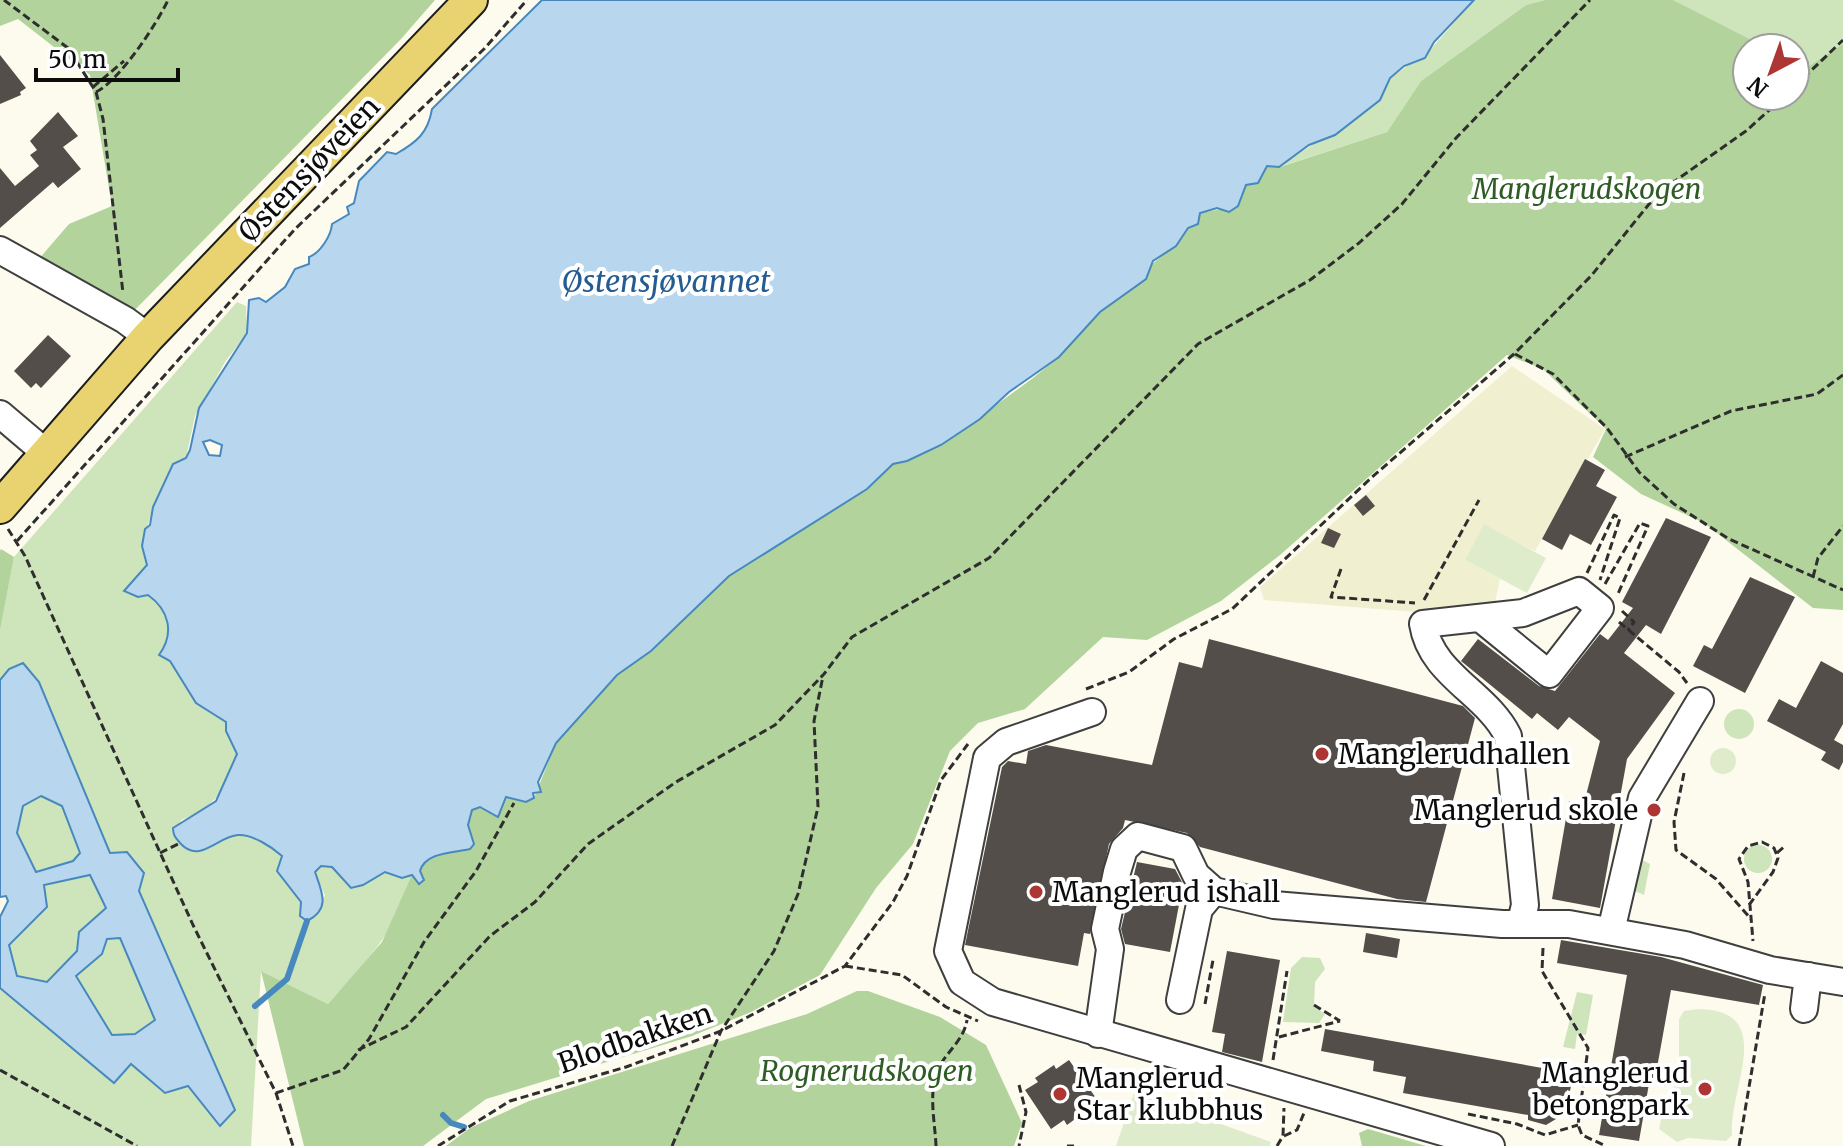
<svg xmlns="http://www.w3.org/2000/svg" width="1843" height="1146" font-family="Merriweather,serif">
  <rect width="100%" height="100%" fill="#fdfbee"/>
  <!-- farmland -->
  <path fill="#f0efd0" d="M1512,366L1605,429L1535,551L1484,525L1465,560L1500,579L1495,602L1416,612L1264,600L1260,587Z"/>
  <!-- green -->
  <g fill="#cee4bb">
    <path d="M1474,0H1545L1526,5L1421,81L1387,132L1279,167L1380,100L1390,78L1430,50Z"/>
    <path d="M1673,0H1843V44L1795,75V48H1760Z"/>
    <path d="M237,302L246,306L247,333L225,362L195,416L186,458L173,464L153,507L142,546L147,565L132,581L130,594L148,595L160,605L170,623L166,655L196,703L226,722L237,754C229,787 213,809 181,820L175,837L182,845L212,847C233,824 263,840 282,856L277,871L301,902L300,916L325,896L315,872L321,866L332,867L348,886L355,888L385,872L402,878L412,875C402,927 361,966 328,1004L261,971L251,1146H0V988L114,1083L131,1064L165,1093L188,1086L220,1126L139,891L143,873L110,854L39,682L9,669L0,680V631L14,557Z"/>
    <circle cx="1739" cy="724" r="15"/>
    <path d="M41,796L62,806L80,853L73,861L35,872L17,833L23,806Z"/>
    <circle cx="1758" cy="859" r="14"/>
    <path d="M1637,857L1650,864L1644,895L1630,889Z"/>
    <path d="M90,875L106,908L79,932L77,951L47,982L17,976L9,945L47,907L44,885Z"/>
    <path d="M119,938L155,1020L135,1034L112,1035L76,976L102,954L107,939Z"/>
    <path d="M1302,957L1320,958L1325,969L1315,982L1314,1007L1325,1014L1319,1023L1283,1022L1291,968Z"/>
    <path d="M1577,992L1593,995L1586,1035L1577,1034L1575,1049L1563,1047Z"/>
  </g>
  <!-- forest -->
  <g fill="#b2d39c">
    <path d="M0,0H435L401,39L125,320L32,267L69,224L112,206L90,75L18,19L0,26Z"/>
    <path d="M1545,0H1673L1759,44L1760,48H1747V96H1795V75L1843,44V610L1813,608L1704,523L1641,494L1593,457L1606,429L1543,369L1507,355L1280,555L1221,601L1147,640L1103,637L1025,709L978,723L950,751L913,844L876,888L820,975L751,1012L692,1036L486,1099L423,1146H304L261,971L328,1004L382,942L412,875L417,880L424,878L420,871L422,864L446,852L469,850L473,840L468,825L472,810L480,807L493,815L505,797L526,802L534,798L556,743L617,675L651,651L729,576L867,489L893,463L907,461L941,445L1033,378L1059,357L1100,312L1146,279L1149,267L1181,239L1200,213L1238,206L1246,184L1258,183L1267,166L1280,167L1387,132L1421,81L1526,5Z"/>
    <path d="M1,549L14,557L0,631V551Z"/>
    <path d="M857,991H868L940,1017L986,1045L1022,1123L1014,1146H446L470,1128L529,1101L807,1014Z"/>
    <path d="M1368,1129L1426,1146H1362L1359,1133Z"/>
  </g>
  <!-- pitch -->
  <g fill="#dfeccc">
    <path d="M1484,524L1546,558L1527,593L1465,560Z"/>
    <circle cx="1723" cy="761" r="13"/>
    <path d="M1698,1009C1778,1010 1729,1087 1732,1135L1726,1141L1688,1138L1677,1142L1659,1129L1662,1115L1669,1112L1679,1065V1019L1684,1011Z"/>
    <path d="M1134,1093L1271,1142L1270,1146H1116Z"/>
  </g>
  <!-- water -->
  <g fill="#b8d7ef" stroke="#4788be" stroke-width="2" fill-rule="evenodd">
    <path d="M542,0H1474L1434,42L1425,58L1404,66L1390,78L1380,100L1335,135L1309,145L1279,167L1267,166L1258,183L1246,185L1238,206L1229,212L1217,208L1200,213L1198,224L1188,228L1176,246L1153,261L1146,279L1100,312L1059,357L1009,392L980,419L941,445L907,461L893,464L867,489L729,576L651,651L617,675L556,743L538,782L541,792L533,793L534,798L526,802L506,797L498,817L480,807L472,810L468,825L474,844L470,849C454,853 425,852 420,871L424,880L419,884L412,875L402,878L385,872L363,885L351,888L332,867L321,866L315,872C322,892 331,909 307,921L300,916L301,902L277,871L282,856C272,847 252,834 238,835C218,836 200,864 181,844C176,838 173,836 173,828L216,801L237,754L226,731V722L196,703L170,661L159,655C175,633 169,610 148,595L138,597L124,591L147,565L142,546L145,529L150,525L153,507L173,464L186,458L190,450L199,408L247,333L249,300L259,298L266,302L285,287L295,269L309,264V257C320,253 331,236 332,224L349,214L347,207L354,203L359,181L387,152L396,154C417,142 428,133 432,109ZM210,440L222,445L220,456L209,455L203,442Z"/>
    <path d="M23,663L39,682L110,853L127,852L144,873L139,891L235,1110L220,1126L188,1086L165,1093L131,1064L114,1083L0,988V917L8,901L6,896L0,897V680L9,669ZM41,796L62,806L80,853L73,861L36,872L17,833L23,806ZM90,875L106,908L79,932L77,951L47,982L17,976L9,945L47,907L44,885ZM120,938L155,1020L135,1034L112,1035L76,976L102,954L107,939Z"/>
  </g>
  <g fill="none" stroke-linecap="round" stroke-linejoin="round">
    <!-- stream -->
    <g stroke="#4788be" stroke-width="6">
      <path d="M255,1006L287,979L307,921"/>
      <path d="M443,1115L451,1123L464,1127"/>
    </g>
  </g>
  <!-- building -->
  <g fill="#544e4a">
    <path d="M0,55L26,88L20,92L21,95L0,104Z"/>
    <path d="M58,112L78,136L63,147L81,169L58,188L53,182L0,228V168L15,186L39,166L30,155L37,150L30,141Z"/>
    <path d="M48,335L71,356L41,388L36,383L31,388L14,371Z"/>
    <path d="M1585,459L1605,470L1596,486L1617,497L1591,545L1570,534L1562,550L1542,539Z"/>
    <path d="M1366,495L1375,506L1363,516L1354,505Z"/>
    <path d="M1666,518L1711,537L1661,634L1646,625L1624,653L1675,693L1627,759L1600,908L1552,899L1569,801L1584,803L1600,741L1569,717L1558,730L1537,713L1532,719L1461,661L1478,639L1539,686L1555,691L1600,634L1608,640L1633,608L1622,602Z"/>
    <path d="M1328,528L1341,534L1334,548L1321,543Z"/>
    <path d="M1750,577L1795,597L1745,693L1693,666L1704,645L1712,649Z"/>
    <path d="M1209,639L1463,706L1475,718L1426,902L1397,899L1200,847L1187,833L1125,820L1123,828L1109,844L1090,934L1084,933L1078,966L965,945L1002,767L1008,761L1026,764L1028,751L1046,745L1152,765L1179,662L1202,668Z"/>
    <path d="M1821,661L1843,673V724L1834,740L1843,745V762L1839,770L1821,760L1826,752L1767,721L1779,699L1796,708Z"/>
    <path d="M1137,862L1175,869L1183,884L1170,952L1125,944L1121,929Z"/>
    <path d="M1366,933L1400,939L1397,958L1363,952Z"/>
    <path d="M1561,940L1661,957L1763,985L1759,1005L1671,990L1655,1079L1650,1078L1639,1141L1599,1135L1627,975L1557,963Z"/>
    <path d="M1227,951L1280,960L1262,1062L1222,1052L1225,1034L1212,1032Z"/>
    <path d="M1325,1029L1570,1073L1573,1075L1570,1091L1567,1090L1561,1116L1546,1125L1528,1120V1115L1403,1093L1406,1077L1373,1071L1374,1061L1321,1051Z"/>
    <path d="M1069,1060L1096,1098L1083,1107L1086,1111L1067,1125L1064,1120L1051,1129L1025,1090L1038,1082L1035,1078L1054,1065L1056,1069Z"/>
  </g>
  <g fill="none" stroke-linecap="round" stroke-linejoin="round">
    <defs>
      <g id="minor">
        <path d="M0,250L125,320L148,337"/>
        <path d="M0,414L46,453"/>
        <path d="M1480,618L1549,674L1600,608L1579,591L1523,613L1423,624C1431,675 1487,693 1508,736L1525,905L1521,922"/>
        <path d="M1092,712L1006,742L987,758L948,951L962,982L993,1002L1491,1146"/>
        <path d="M1611,931L1642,798L1700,701"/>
        <path d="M1180,1000L1199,909L1214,891"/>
        <path d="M1804,1009L1808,976"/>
        <path d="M1098,1034L1110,949L1105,929L1117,872L1124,849L1138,836L1183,848L1196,875L1214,891L1274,905L1502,924H1569L1685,945L1770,970L1843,982"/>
      </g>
      <path id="major" d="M0,507L148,337L471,0"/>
    </defs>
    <!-- minor casing -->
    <use href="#minor" stroke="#3f3f3f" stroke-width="30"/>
    <!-- major casing -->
    <use href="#major" stroke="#1d1d1d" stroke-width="36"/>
    <!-- path -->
    <g stroke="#2e2e2e" stroke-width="3" stroke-dasharray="8 4" stroke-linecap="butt">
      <path d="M4,0L68,48L96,92L103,119L123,293"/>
      <path d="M1795,86L1843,40"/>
      <path d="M93,87L124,61"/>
      <path d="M96,92C119,81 157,24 168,0"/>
      <path d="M1515,354L1553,374L1607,428L1639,472L1674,504L1729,539L1843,590"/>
      <path d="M1625,457L1731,411L1817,394L1843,375"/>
      <path d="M8,529L25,556L193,925L276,1093L293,1146"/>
      <path d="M17,541L295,229L484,49L527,0"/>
      <path d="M1341,569L1331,597L1415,603"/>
      <path d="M1587,573L1614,515L1620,518L1600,580"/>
      <path d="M1813,577L1818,558L1843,526"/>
      <path d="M1605,584L1640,523L1648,526L1617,596"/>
      <path d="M1424,600L1479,500"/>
      <path d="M1622,611L1634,622L1628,630"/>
      <path d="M1619,622L1679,672L1687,683"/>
      <path d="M1086,689L1129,672L1174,639L1232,609L1371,478L1514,354L1591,276L1658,193L1746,131L1785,96"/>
      <path d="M1684,773L1674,822L1676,850L1716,879L1751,919"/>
      <path d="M160,853L180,843"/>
      <path d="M1777,853L1785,846"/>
      <path d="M1749,905L1773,872L1778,858L1774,848L1762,842L1748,846L1739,859L1748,882L1753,941"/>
      <path d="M1543,948L1542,971L1588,1048L1578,1125L1582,1135L1606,1146"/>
      <path d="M845,966L902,975L946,1007L978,1021"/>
      <path d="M1205,1004L1213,960"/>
      <path d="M1314,1005L1340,1021"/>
      <path d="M1279,1037L1340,1021"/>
      <path d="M358,1050L406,1027L490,936L535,902L588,844L676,782L775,725L824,674L852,637L989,558L1198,344L1310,280L1359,243L1402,204L1456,138L1590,0"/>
      <path d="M1273,1060L1287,971"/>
      <path d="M0,1070L137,1146"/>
      <path d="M1019,1085L1026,1112L1019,1146"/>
      <path d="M276,1093L343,1070L369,1039L424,942L476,871L514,803"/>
      <path d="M1468,1114L1517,1124L1545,1135L1578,1125"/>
      <path d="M1284,1136L1297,1130L1304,1113"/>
      <path d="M438,1146L510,1101L626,1067L721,1031L845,966L893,902L907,876L941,780L968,744"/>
      <path d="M672,1146L721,1031L774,951L798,894L818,807L814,721L823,676"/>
      <path d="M936,1146C935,1122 928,1092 938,1069C947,1051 964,1040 967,1020"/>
      <path d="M1067,1146H1074"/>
      <path d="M1277,1146L1283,1136L1284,1108"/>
      <path d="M1739,1146L1765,993"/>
    </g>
    <!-- minor -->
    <use href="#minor" stroke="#fff" stroke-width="26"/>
    <!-- major -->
    <use href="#major" stroke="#e9d371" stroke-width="32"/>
  </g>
  <!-- markers -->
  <g fill="#ad3534" stroke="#fff" stroke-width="3">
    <circle cx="1322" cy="754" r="8"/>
    <circle cx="1654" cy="810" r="8"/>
    <circle cx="1036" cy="892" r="8"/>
    <circle cx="1705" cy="1089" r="8"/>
    <circle cx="1060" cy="1094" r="8"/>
  </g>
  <g text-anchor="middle" stroke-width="8" stroke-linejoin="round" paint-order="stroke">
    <!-- street labels -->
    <g font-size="28" fill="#0c0c0c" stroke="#fff">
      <text transform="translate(309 169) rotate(-46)" y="10">Østensjøveien</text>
      <text transform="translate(635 1038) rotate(-19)" y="10">Blodbakken</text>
    </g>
    <!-- park labels -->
    <g font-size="28" font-style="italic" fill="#2d5c24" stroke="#fff">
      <text x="1587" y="199">Manglerudskogen</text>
      <text x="867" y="1081">Rognerudskogen</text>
    </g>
    <!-- poi labels -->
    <g font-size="28" fill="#0c0c0c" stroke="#fff" text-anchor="start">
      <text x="1338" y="764">Manglerudhallen</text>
      <text x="1638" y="820" text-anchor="end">Manglerud skole</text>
      <text x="1052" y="902">Manglerud ishall</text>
      <text x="1689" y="1083" text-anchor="end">Manglerud<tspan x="1689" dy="32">betongpark</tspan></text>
      <text x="1076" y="1088">Manglerud<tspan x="1076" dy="32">Star klubbhus</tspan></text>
    </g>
    <!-- water labels -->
    <g font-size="30" font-style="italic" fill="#245b90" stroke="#fff">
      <text x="666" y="292">Østensjøvannet</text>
    </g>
  </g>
  <!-- north arrow -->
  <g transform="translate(1771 72) rotate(221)"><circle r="38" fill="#ffffff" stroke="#9e9e9e" stroke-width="2"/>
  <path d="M0-6L14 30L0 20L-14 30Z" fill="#ad3534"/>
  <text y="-12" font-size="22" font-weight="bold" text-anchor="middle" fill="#0c0c0c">N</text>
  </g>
  <!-- scale -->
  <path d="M36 68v12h142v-12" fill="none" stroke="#0c0c0c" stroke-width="4"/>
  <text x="48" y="68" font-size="24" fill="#0c0c0c" stroke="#ffffff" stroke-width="6" paint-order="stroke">50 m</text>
</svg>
